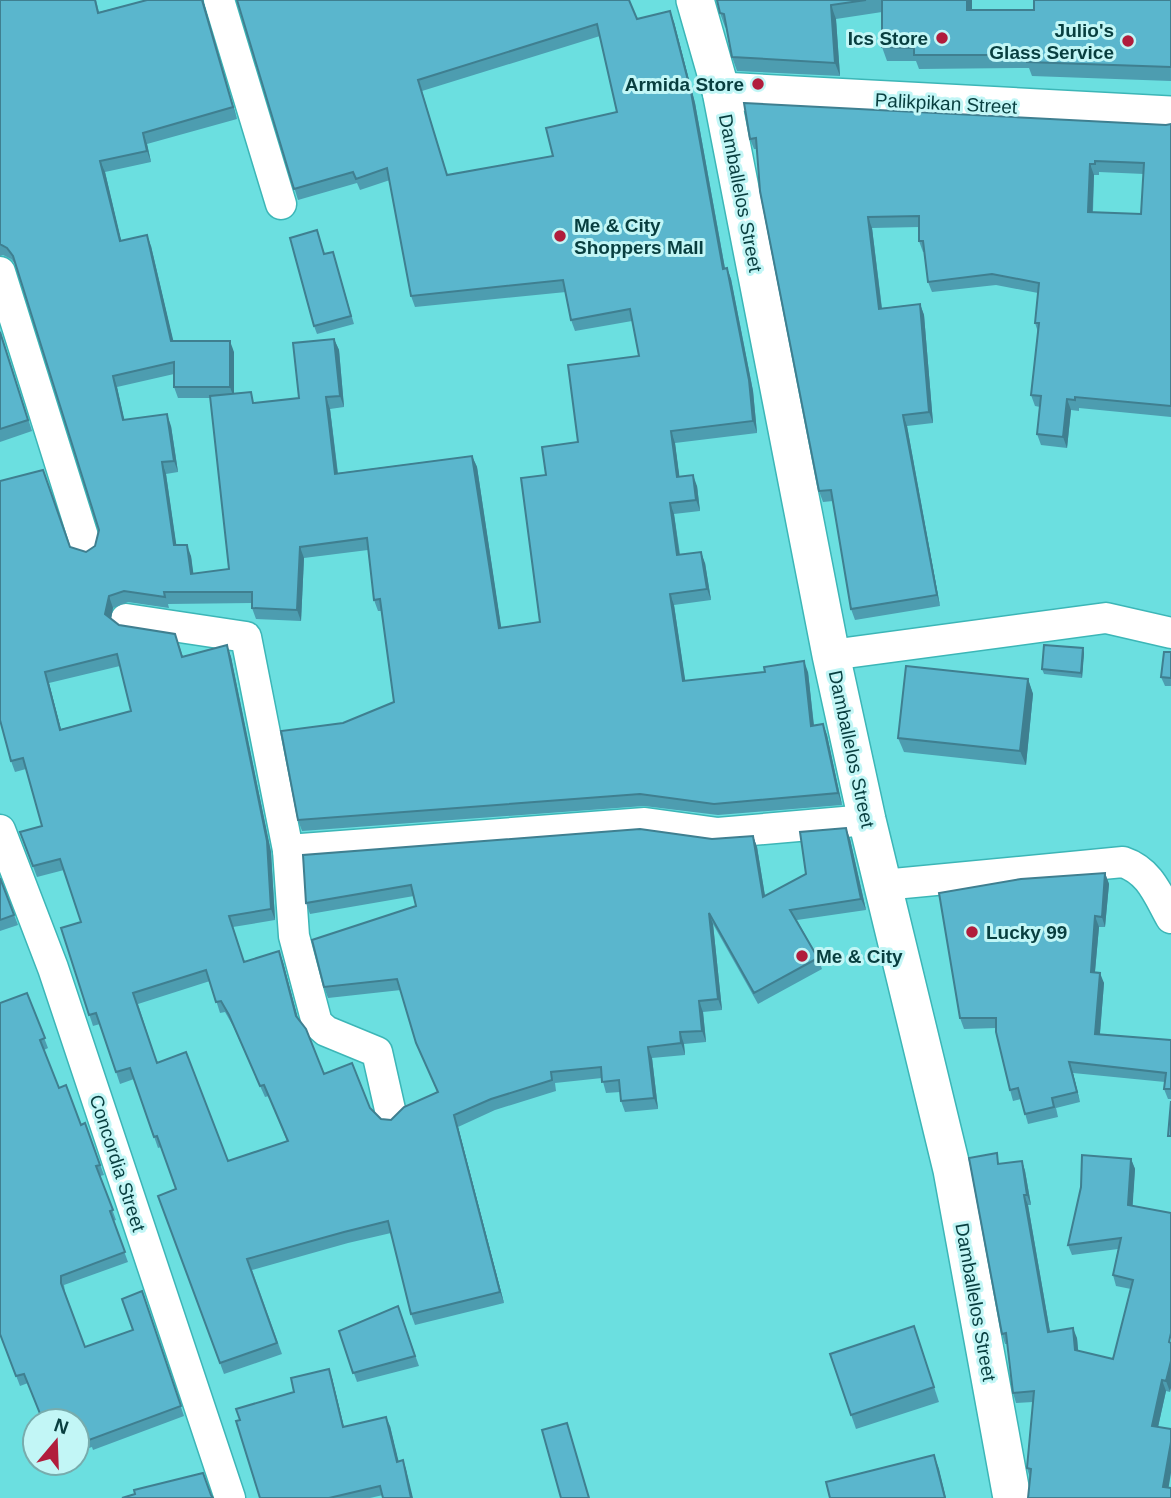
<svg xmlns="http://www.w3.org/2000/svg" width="1171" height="1498" font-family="Helvetica,sans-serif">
  <rect width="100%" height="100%" fill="#6bdfe0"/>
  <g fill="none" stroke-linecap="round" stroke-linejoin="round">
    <defs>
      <g id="minor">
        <path d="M219,0L281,204"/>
        <path d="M0,272L86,546"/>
        <path d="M126,619L246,637L288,850L645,823L718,833L867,820"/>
        <path d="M831,655L1106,618L1171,633"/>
        <path d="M0,830L53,968L230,1498"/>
        <path d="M288,850L294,936L317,1023L326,1031L377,1052L391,1114"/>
        <path d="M883,885L1123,862C1150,871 1158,895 1171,918"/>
      </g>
      <g id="tertiary">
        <path d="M695,0L721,91L831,655L867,820L952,1170L1012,1498"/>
        <path d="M721,91L1171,115"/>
      </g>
    </defs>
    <!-- minor casing -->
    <use href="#minor" stroke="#3cb6b7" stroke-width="33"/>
    <!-- tertiary casing -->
    <use href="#tertiary" stroke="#3cb6b7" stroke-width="40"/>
    <!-- minor -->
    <use href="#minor" stroke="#fff" stroke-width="30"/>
    <!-- tertiary -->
    <use href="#tertiary" stroke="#fff" stroke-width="37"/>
  </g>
  <!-- wall -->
  <g fill="#4d9db0" fill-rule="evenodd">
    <path d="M0,0H96L99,12L147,0H203L237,119L147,144L151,162L105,172L121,241L151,246L173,341L234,352V393L255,403L299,398L334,339L339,350L344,407L330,409L338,473L472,456L477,467L501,628L540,622L546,475L578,442L639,356L632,321L575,331L571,320L566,292L415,307L411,296L390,180L360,190L357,183L298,200L237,0L637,19L674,22L695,103L725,268H727L731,279L753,391L757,433L675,443L679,476L697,486L700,511L674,514L680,554L705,563L711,600L674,605L685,681L808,672L814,725L823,724L827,735L842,805L718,815L644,806L302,831L298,820L343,723L394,702L382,611H378L374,600L368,550L304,558L301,621L256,619L252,608V603L168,604L169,608L128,602L113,608L111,618L119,625L179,645L183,657L227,645L231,657L271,852L275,920L233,927L244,962L279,951L283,962L298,1018L324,1074L370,1108L381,1119L391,1120L438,1092L416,1043L401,990L328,998L324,987L416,906L414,896L310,914L306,903L303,855L712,839L753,836L757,847L765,896L806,874L850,839L866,910L797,920L818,958L822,969L758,1004L713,924L722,1010L703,1012L706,1042L684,1044L685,1055L652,1058L658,1109L625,1112L621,1101L620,1092L606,1093L602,1078L555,1083L556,1091L495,1110L458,1127L504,1303L415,1325L411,1314L391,1233L348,1243L252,1270L282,1354L224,1374L158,1196L176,1189L161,1147L158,1148L134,1079L120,1084L100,1024L93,1026L61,928L81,922L64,870L37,877L20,832L42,826L26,769L15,772L11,761L70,547L86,552L95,546L99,530L16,265L11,259L3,255L0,256ZM600,36L617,112L553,156L447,175L422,91ZM174,374V387L178,398H210L229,569L193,574L191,556L176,545L166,474L178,472L171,426L124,420L117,387ZM120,666L131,711L61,729L49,683ZM210,981L220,1013L225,1012L233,1026L265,1097L269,1096L287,1141L228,1161L157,1063L138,1004Z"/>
    <path d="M717,0H972V10H1034L1171,0V81L1032,76L1029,68L919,69L916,61H887L882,47V12L836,19L840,76L737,71L732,57L726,28L725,27L720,13Z"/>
    <path d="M1171,124V417L1079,408V411L1071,410L1067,448L1041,445L1037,434L1040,407L1035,406L1031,395L1038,332L1035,323L1038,293L996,285L932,292L928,282L924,252H923L919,241V227L872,228L882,308L920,304L924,315L933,423L907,426L940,606L855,620L851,609L833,501L823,502L819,491L757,149H754L750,139L1166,125ZM1099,172L1144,174L1141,214L1093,212L1094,175H1099Z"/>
    <path d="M319,238L324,254L333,252L354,324L317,334L314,326Z"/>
    <path d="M0,330L32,431L0,442Z"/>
    <path d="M1083,648L1084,653L1082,678L1044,674L1042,669Z"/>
    <path d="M1171,652V686H1165L1161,677Z"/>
    <path d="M1028,679L1033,694L1026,765L904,752L898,738Z"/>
    <path d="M1105,873L1109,884L1105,927H1099L1095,972L1104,983L1100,1034L1171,1040V1099H1168L1164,1089L1165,1082L1073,1073L1080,1102L1056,1108L1058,1117L1028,1124L1021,1099L1013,1101L1010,1090L996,1028L964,1029L960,1018Z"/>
    <path d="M0,878L18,925L0,931Z"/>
    <path d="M27,993L48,1048L44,1050L59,1088L81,1125L85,1123L104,1175L100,1176L116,1220L113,1221L128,1262L64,1285L65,1292L85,1347L133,1330L142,1291L184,1416L93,1450L92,1447L77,1452V1421L28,1383L20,1386L0,1334Z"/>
    <path d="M1131,1159L1135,1169L1132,1206L1170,1392L1166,1391L1158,1427L1030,1478L1027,1468L1033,1402L1016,1403L1013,1393L1007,1344H1005L1002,1334L1001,1164L1022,1161L1025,1171L1031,1205H1028L1050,1332L1077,1338L1078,1351L1113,1359L1131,1289L1116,1286L1113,1275L1118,1249L1072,1255L1068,1245Z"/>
    <path d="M398,1306L419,1366L357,1382L339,1331Z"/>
    <path d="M914,1326L939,1402L856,1429L830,1354Z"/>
    <path d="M332,1378L344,1427L390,1426L398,1461L406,1469L383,1495L370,1498H260Z"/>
  </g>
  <!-- shaded-wall -->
  <g fill="#3f7f90">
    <path d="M202,0H203L237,119L233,107Z"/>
    <path d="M967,0H972V24L967,10Z"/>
    <path d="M831,5L836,19L840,76L835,63Z"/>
    <path d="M670,11L674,22L695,103L727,280L723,269Z"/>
    <path d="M143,133L147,144L151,162L147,151Z"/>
    <path d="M100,161L105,172L124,252L120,241Z"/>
    <path d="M1090,164L1094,175L1092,222L1088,212Z"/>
    <path d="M868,217L872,228L883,319L879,309Z"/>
    <path d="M147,235L151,246L176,352L171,341Z"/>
    <path d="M727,268L731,279L753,391L757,433L753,421Z"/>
    <path d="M920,304L924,315L933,423L929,412Z"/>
    <path d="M334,339L339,350L344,407L340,396Z"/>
    <path d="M230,341L234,352V398L230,387Z"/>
    <path d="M113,376L117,387L127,431L123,420Z"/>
    <path d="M326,397L330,409L339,485L335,474Z"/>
    <path d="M1067,399L1071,410L1067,448L1063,437Z"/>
    <path d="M167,414L171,426L178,472L174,461Z"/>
    <path d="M903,415L907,426L940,606L937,595Z"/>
    <path d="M671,431L675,443L681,488L677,477Z"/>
    <path d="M472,456L477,467L503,639L499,628Z"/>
    <path d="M162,462L166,474L178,556L174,545Z"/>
    <path d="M693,475L697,486L700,511L696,500Z"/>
    <path d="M670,503L674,514L681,566L677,555Z"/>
    <path d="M187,545L191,556L195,585L191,574Z"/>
    <path d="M300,547L304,558L301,621L297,610Z"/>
    <path d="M701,552L705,563L711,600L707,589Z"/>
    <path d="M670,594L674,605L687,692L683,681Z"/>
    <path d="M109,596L113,608L110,625L105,614Z"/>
    <path d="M227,645L231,657L271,852L275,920L271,909Z"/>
    <path d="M1083,648L1084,653L1082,678L1081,673Z"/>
    <path d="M804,661L808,672L815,737L811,726Z"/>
    <path d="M45,672L49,683L64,741L60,730Z"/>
    <path d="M1028,679L1033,694L1026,765L1020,751Z"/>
    <path d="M823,724L827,735L842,805L838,793Z"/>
    <path d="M846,828L850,839L866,910L861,899Z"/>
    <path d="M753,836L757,847L767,908L763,897Z"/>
    <path d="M1105,873L1109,884L1105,927L1102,917Z"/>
    <path d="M709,913L713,924L722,1010L718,999Z"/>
    <path d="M1095,916L1099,927L1094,982L1091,972Z"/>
    <path d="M279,951L283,962L300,1027L296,1016Z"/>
    <path d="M1100,973L1104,983L1099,1044L1095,1034Z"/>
    <path d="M699,1001L703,1012L706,1042L702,1031Z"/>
    <path d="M680,1032L684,1044L685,1055L681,1043Z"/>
    <path d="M648,1047L652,1058L658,1109L654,1098Z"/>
    <path d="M1069,1062L1073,1073L1080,1102L1077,1092Z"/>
    <path d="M454,1115L458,1127L504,1303L500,1292Z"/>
    <path d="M1131,1159L1135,1169L1132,1216L1128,1205Z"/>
    <path d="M1022,1161L1025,1171L1031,1205L1027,1195Z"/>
    <path d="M1024,1195L1028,1205L1052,1343L1048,1332Z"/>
    <path d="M1073,1328L1077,1338L1079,1361L1075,1350Z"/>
    <path d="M1171,1361V1388L1170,1392L1166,1381Z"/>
    <path d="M329,1369L332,1378L346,1436L343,1427Z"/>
    <path d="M1162,1380L1166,1391L1156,1436L1152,1426Z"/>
    <path d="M386,1417L390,1426L401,1471L397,1462Z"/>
    <path d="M1171,1442V1473L1167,1497L1163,1487Z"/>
    <path d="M934,1455L939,1469L946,1498H945Z"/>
    <path d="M403,1460L406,1469L413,1498H411Z"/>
  </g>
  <!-- building -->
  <g fill="#5ab6cd" stroke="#3f7f90" stroke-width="2" fill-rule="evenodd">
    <path d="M0,0H95L98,13L147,0H202L233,107L143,133L147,151L100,161L120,241L147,235L171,341H230V387H174V362L113,376L123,420L167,414L174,461L162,462L174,545H187L191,574L229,569L210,396L251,392L253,403L299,398L293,343L334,339L340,396L326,397L335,474L472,456L499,628L540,622L521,478L546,475L542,447L578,442L568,365L639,356L630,309L571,320L563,280L411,296L387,168L356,179L353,172L294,189L237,0H629L637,19L670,11L691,92L723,269L727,268L749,380L753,421L671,431L677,477L693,475L696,500L670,503L677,555L701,552L707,589L670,594L683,681L765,672L764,667L804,661L811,726L823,724L838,793L714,804L640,794L298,820L281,731L343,723L394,702L380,599L374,600L367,538L300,547L297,610L252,608V592H164L165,597L124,591L109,596L105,614L119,625L175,634L182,657L227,645L267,841L271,909L229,916L244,962L279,951L296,1016L306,1029L324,1074L352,1063L370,1108L381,1119L391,1120L404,1107L438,1092L416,1043L397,979L324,987L312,940L416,906L411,885L306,903L303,855L640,829L712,839L753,836L763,897L806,874L800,832L846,828L861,899L790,910L818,958L754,993L709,913L718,999L699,1001L702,1031L680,1032L681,1043L648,1047L654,1098L621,1101L619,1080L602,1082L601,1067L551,1072L552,1080L491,1099L454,1115L500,1292L411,1314L388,1221L344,1232L247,1259L277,1343L220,1363L158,1196L176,1189L157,1136L154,1137L130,1068L116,1072L96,1013L89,1015L61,928L81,922L60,859L33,866L20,832L42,826L23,758L11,761L0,720V481L43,470L70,547L86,552L95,546L99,530L13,256L7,248L0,244ZM597,24L617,112L546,128L553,156L447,175L418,80ZM117,654L131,711L60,730L45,672ZM206,970L216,1002L221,1001L229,1015L260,1086L264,1085L288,1141L228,1161L186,1052L157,1063L133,993Z"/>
    <path d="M717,0H866L831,5L835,63L732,57L724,14L720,13Z"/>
    <path d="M882,0H967V10H1034V0H1171V67L1027,62V55H914V48L882,47Z"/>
    <path d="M744,103L1166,125L1171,124V406L1075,397V400L1067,399L1063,437L1037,434L1041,396L1031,395L1039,323H1035L1039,283L992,274L928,282L923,241H919V216L868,217L879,309L920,304L929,412L903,415L937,595L851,609L831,490L819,491L760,191L756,138L750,139ZM1095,161L1144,163L1141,214L1088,212L1090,164H1095Z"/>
    <path d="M317,230L324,254L333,252L351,316L314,326L290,238Z"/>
    <path d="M0,332L28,420L0,429Z"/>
    <path d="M1044,645L1083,648L1081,673L1042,669Z"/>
    <path d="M1164,652H1171V678L1161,677Z"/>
    <path d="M906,666L1028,679L1020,751L898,738Z"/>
    <path d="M1105,873L1102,917L1095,916L1091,972L1100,973L1095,1034L1171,1040V1089H1164L1166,1073L1069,1062L1077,1092L1052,1098L1054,1107L1025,1114L1018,1088L1010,1090L996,1032V1018H960L939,893L1021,879Z"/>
    <path d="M0,878L14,915L0,920Z"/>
    <path d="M27,993L45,1038L40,1040L59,1088L66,1085L81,1125L85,1123L100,1165L96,1166L113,1210L110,1211L125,1252L61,1276V1283L85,1347L133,1330L122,1299L142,1291L181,1406L89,1440L88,1437L77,1441V1421H43L24,1374L16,1376L0,1334V1003Z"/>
    <path d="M1171,1101V1136H1168Z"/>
    <path d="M997,1153L998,1164L1022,1161L1027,1195H1024L1048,1332L1073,1328L1075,1350L1113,1359L1133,1280L1113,1275L1121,1238L1068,1245L1081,1187L1082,1155L1131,1159L1128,1205L1171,1213V1333L1169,1342L1171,1343V1361L1166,1381L1162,1380L1152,1426L1171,1429V1442L1163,1487L1171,1488V1498H1028L1031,1469L1027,1468L1034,1391L1013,1393L1006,1333L1002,1334L969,1158Z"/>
    <path d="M398,1306L415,1356L353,1373L339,1331Z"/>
    <path d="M914,1326L934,1387L851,1415L830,1354Z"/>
    <path d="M329,1369L343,1427L386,1417L397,1462L403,1460L411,1498H383L380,1486L329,1498H260L236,1421L240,1420L236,1409L294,1392L291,1378Z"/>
    <path d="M567,1423L589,1498H561L542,1430Z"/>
    <path d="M934,1455L945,1498H830L826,1482Z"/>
    <path d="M203,1473L211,1495L213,1498H122L135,1494L134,1490Z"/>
  </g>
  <!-- markers -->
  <g fill="#b11d3c" stroke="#c2f6f6" stroke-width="2.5">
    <circle cx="942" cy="38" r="7"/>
    <circle cx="1128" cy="41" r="7"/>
    <circle cx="758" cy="84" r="7"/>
    <circle cx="560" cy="236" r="7"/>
    <circle cx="972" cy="932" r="7"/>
    <circle cx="802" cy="956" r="7"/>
  </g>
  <g text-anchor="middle" stroke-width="6" stroke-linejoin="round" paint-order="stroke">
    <!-- poi labels -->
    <g font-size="19" font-weight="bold" fill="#083e3f" stroke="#c2f6f6" text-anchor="end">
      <text x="1114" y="37">Julio's<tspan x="1114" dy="22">Glass Service</tspan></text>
      <text x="928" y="45">Ics Store</text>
      <text x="744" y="91">Armida Store</text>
      <text x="574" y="232" text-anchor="start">Me &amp; City<tspan x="574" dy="22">Shoppers Mall</tspan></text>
      <text x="986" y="939" text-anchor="start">Lucky 99</text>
      <text x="816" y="963" text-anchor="start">Me &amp; City</text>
    </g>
    <!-- street labels -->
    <g font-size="19" fill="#083e3f" stroke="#c2f6f6">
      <text transform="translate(946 103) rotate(3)" y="7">Palikpikan Street</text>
      <text transform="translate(741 193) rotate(79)" y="7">Damballelos Street</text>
      <text transform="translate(852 749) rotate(78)" y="7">Damballelos Street</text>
      <text transform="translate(118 1163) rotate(72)" y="7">Concordia Street</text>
      <text transform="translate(976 1302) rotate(80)" y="7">Damballelos Street</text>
    </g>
  </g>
  <!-- north arrow -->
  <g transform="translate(56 1442) rotate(19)"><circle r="33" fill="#c2f6f6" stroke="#78acad" stroke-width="2"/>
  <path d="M0-5L12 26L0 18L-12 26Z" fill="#b11d3c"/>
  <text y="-10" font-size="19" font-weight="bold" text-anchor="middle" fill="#083e3f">N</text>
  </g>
</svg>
